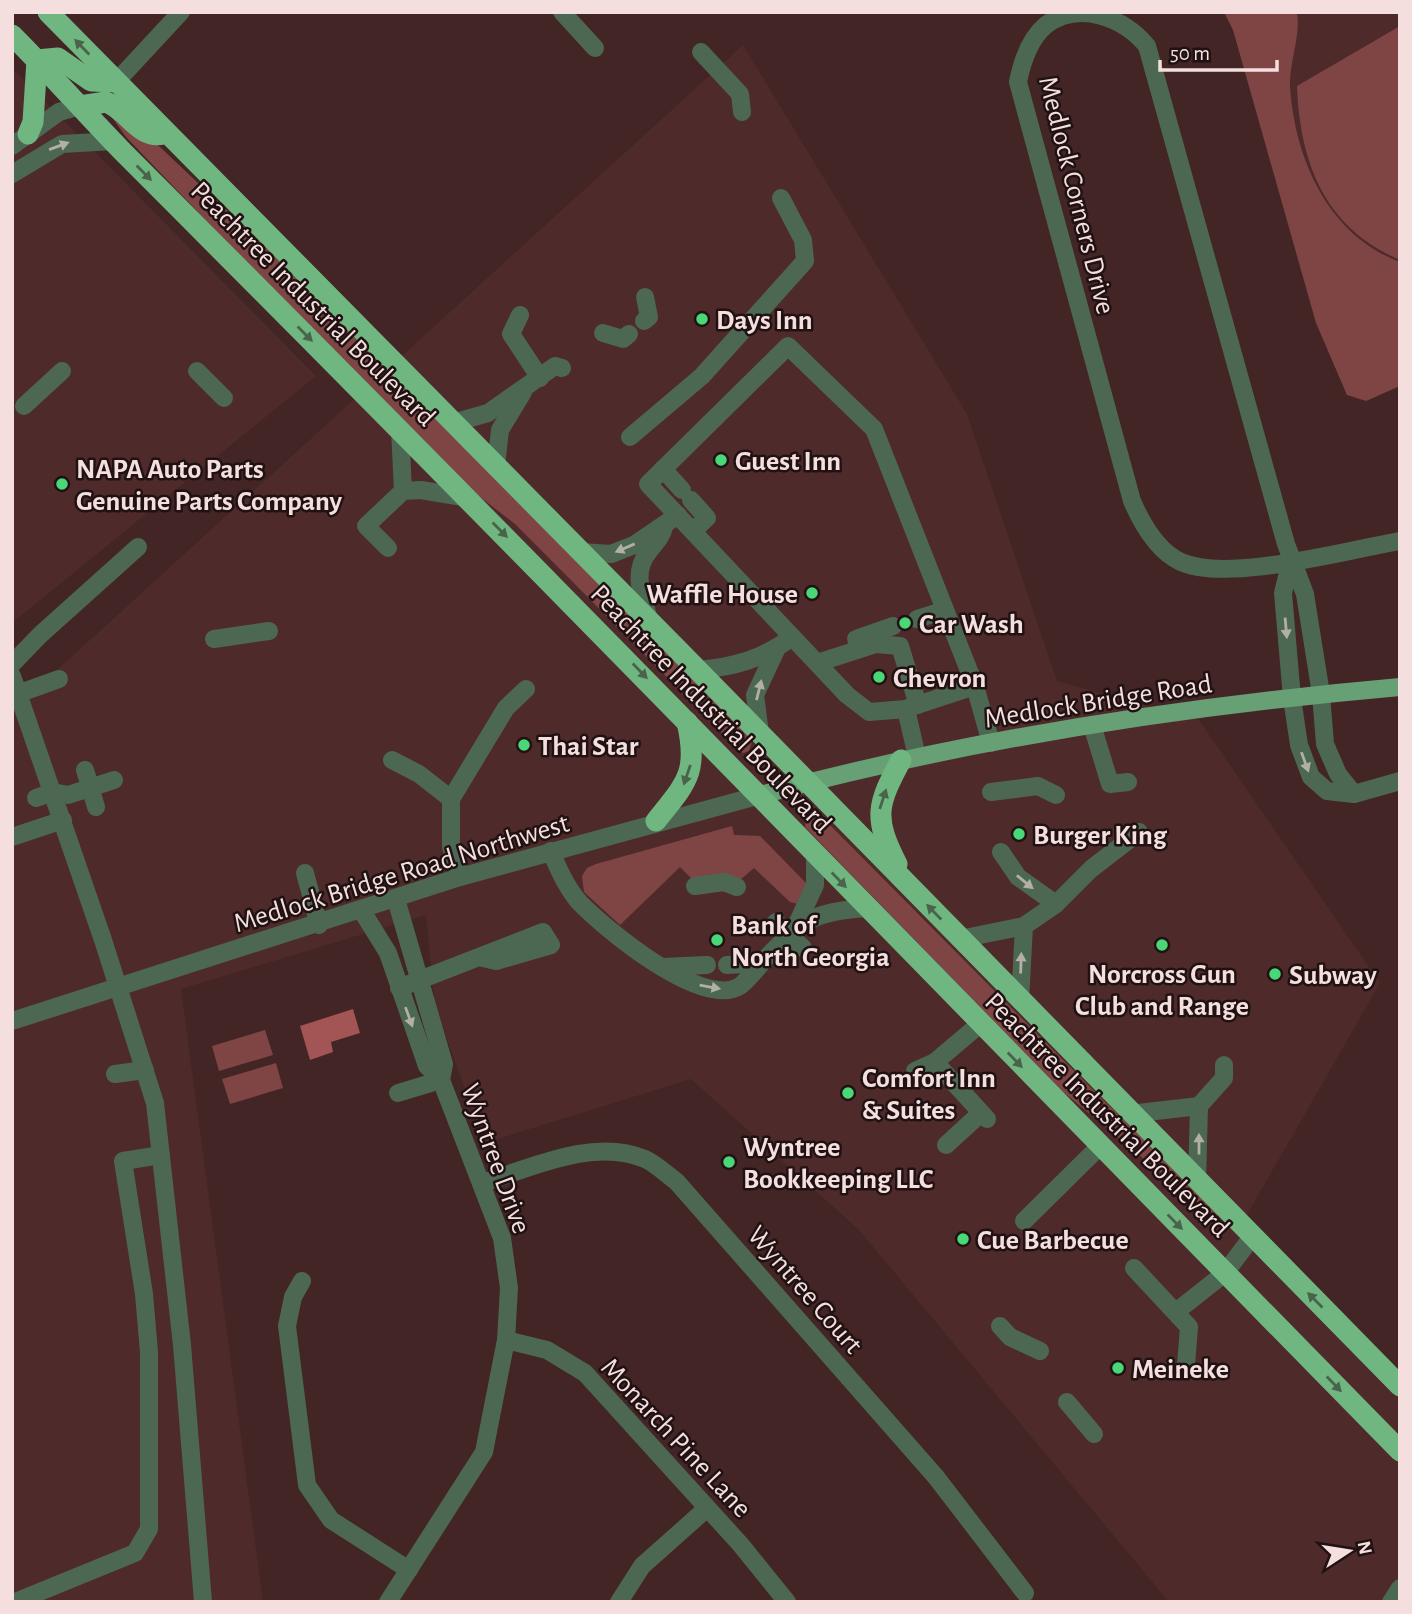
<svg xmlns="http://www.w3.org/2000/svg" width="1412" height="1614" font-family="'Alegreya Sans',sans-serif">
  <rect width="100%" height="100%" fill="#422524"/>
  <!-- built -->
  <g fill="#4f2a2a">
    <path d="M1258,12H1400V271L1318,212Z"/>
    <path d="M743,45L967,414L1057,681L1199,720L1380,983L1236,1234L1400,1401V1602H1169L859,1230L691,1079L485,1143L435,1007L426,915L181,989L263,1602H12V711Z"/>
    <path d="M12,68L316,376L12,623Z"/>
  </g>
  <!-- green -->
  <g fill="#7f4545">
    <path d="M1224,12H1297C1301,36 1289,62 1290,87C1295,159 1328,235 1400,262V386L1366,401L1347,395L1316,323L1233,30Z"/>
    <path d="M1400,26V260C1325,228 1300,164 1297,86Z"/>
    <path d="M123,112L325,303L753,738L749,751L743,753L730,741L552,561L515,524L475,493L286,304L126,137L111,116Z"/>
    <path d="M818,816L823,818L1099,1096L1220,1211L1215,1218L1061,1090L805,827L806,817Z"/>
    <path d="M732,826L734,835L760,836L807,884L802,905L790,902L754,868L740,880L721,874L693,880L680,867L620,925L584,892L582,876L587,868L596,864Z"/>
    <path d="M265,1030L273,1055L219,1071L212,1046Z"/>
    <path d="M276,1063L283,1088L230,1104L222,1079Z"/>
  </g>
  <!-- water -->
  <path fill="#a35454" d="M353,1009L360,1033L331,1042L333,1052L310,1060L300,1026Z"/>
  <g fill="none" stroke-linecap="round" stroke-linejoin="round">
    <!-- minor -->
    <g stroke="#4c6852" stroke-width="18">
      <path d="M562,12L595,48"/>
      <path d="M701,52L740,94L742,112"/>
      <path d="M116,82L181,12"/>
      <path d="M12,146L59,112L80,106"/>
      <path d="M12,174L62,144L113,141"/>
      <path d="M520,315L511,334L540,378"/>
      <path d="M644,321L649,317L645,297"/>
      <path d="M603,333L623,339L629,334"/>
      <path d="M197,371L224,398"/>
      <path d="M24,406L62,371"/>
      <path d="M453,423L488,413L555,366L562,368"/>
      <path d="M400,429L403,491"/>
      <path d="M630,437L702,376L805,261L803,240L781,198"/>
      <path d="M496,466L500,430L523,392"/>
      <path d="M663,469L682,490"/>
      <path d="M691,500L707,518L693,531"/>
      <path d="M388,548L366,526L403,491L421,490L469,498"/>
      <path d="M581,552L611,554L634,545L678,515"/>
      <path d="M1291,560L1283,593L1292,698L1299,745L1311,777L1327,791L1354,794L1400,781"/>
      <path d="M917,619L945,610"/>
      <path d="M649,620C643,596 631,573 649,551C655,543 662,537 664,527"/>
      <path d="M214,639L269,631"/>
      <path d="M856,639L893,626"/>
      <path d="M817,663L876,644L900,646L918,705"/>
      <path d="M12,664L40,635L138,547"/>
      <path d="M698,670C734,667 763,659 792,637"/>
      <path d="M12,676L103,940L155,1103L182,1345L203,1602"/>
      <path d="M20,693L59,679"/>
      <path d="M908,708L975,686"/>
      <path d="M1092,725L1110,784L1128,782"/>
      <path d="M760,733L755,695L776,650"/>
      <path d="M917,757L906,709L869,712L847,695L648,484L788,346L874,429L975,686L991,743"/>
      <path d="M392,760L419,774L451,799V847L460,877"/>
      <path d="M85,770L96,807"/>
      <path d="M991,792L1038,786L1056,795"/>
      <path d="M1354,794L1338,774L1325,744L1321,694L1305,594L1286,544L1147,46C1124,18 1079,0 1046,25C1029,39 1022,62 1018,82L1132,501C1142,524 1157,551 1181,562C1228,583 1347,550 1400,541"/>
      <path d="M36,798L53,792L68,795L114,780"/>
      <path d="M451,799L506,708L526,689"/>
      <path d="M12,837L63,820"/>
      <path d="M551,851C558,869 566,887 579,902C604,928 702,1010 740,986C749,979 758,967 766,958C803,920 812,912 867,908"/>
      <path d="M1001,852L1018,877L1056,904"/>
      <path d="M305,873L319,925"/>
      <path d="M695,886L724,882L737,887"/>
      <path d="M396,899L444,1064L441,1080"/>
      <path d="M362,911L388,953L427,1066L441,1080L502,1238L509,1288L506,1340L484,1452L388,1602"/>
      <path d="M776,922L803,948"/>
      <path d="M796,926L815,885V855"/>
      <path d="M960,939L1024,926L1056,904L1091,869L1139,832"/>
      <path d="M727,965L761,963"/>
      <path d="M662,967L707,965"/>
      <path d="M399,988L543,932L551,945L496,961L479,957"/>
      <path d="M1020,1001L1024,926"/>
      <path d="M12,1021L460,877L757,796"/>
      <path d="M980,1024L935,1062L987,1119"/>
      <path d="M915,1071L935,1062"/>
      <path d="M115,1074L145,1070"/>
      <path d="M398,1093L441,1080"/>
      <path d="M1130,1114L1199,1106L1224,1078V1065"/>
      <path d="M946,1145L981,1113"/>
      <path d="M1197,1182L1199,1106"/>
      <path d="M482,1183C531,1168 594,1137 645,1159C656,1164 666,1174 676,1181L936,1477L1025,1593"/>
      <path d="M1024,1221L1100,1146"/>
      <path d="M1134,1268L1189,1327L1186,1365"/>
      <path d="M302,1281L293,1297L287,1326L307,1485L331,1520L409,1570"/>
      <path d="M1177,1311L1225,1273L1252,1237"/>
      <path d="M1000,1326L1010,1337L1040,1351"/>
      <path d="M506,1340L547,1350L585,1373L741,1545L787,1602"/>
      <path d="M1067,1402L1094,1434"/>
      <path d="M15,1602L135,1553L149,1529V1352L144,1294L123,1161L161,1155"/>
      <path d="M619,1602L642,1566L706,1509"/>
      <path d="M1391,1602L1400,1588"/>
    </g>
    <!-- major -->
    <path stroke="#67a074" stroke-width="18" d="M757,796C967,739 1184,706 1400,687"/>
    <!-- highway -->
    <g stroke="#70b681" stroke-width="21">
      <path d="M48,12L685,657L1400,1386"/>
      <path d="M12,35C50,73 85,113 122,151C552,581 974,1017 1400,1451"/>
      <path d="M37,60L58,58L91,81L116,82"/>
      <path d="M80,106L106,102C127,109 139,140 163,134"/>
      <path d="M28,134L33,122L37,60"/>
      <path d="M656,821C686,783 699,773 687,722"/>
      <path d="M897,864C873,817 877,805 901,760"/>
    </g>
  </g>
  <!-- one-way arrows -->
  <defs><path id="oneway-solid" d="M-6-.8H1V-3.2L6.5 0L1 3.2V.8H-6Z" transform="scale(1.75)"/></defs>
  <g fill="#48644a">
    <use href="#oneway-solid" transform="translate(82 47) rotate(-134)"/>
    <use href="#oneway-solid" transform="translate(144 173) rotate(45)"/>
    <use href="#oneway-solid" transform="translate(305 334) rotate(45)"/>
    <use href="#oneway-solid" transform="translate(500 530) rotate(45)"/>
    <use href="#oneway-solid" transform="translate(640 671) rotate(46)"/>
    <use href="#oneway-solid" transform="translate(687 775) rotate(109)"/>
    <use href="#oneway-solid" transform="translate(883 799) rotate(-72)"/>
    <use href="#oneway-solid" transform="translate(839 880) rotate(46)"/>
    <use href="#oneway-solid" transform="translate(934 912) rotate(-134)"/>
    <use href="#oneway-solid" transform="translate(1015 1060) rotate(46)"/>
    <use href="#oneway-solid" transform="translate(1175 1222) rotate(45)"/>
    <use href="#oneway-solid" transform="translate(1315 1300) rotate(-135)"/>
    <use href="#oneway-solid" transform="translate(1334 1384) rotate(46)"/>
  </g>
  <g fill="#b1afa6">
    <use href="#oneway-solid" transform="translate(59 146) rotate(-20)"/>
    <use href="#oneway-solid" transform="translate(625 548) rotate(157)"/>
    <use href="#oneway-solid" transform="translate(1286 628) rotate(85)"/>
    <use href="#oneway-solid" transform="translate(759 690) rotate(-76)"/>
    <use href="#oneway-solid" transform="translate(1305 762) rotate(70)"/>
    <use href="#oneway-solid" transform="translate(1025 882) rotate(39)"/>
    <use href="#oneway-solid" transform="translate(1021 963) rotate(-88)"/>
    <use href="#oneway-solid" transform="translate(710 987) rotate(10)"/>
    <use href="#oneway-solid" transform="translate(409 1017) rotate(70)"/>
    <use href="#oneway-solid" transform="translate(1199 1144) rotate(-90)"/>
  </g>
  <!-- markers -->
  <g fill="#49d778" stroke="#201212" stroke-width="2.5">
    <circle cx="702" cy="319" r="7"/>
    <circle cx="721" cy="460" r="7"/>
    <circle cx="62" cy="484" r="7"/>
    <circle cx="812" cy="593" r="7"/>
    <circle cx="905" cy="623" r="7"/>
    <circle cx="879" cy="677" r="7"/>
    <circle cx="524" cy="745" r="7"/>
    <circle cx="1019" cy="834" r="7"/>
    <circle cx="717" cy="940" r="7"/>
    <circle cx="1162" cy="945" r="7"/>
    <circle cx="1275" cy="974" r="7"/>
    <circle cx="848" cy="1093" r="7"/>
    <circle cx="729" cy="1162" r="7"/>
    <circle cx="963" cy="1239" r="7"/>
    <circle cx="1118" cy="1368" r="7"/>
  </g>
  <g text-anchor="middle" stroke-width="5" stroke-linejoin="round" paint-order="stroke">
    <!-- street labels -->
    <g font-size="28" fill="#f4dfde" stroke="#201212">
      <text transform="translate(1078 195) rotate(76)" y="10">Medlock Corners Drive</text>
      <text transform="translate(314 303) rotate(45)" y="10">Peachtree Industrial Boulevard</text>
      <text transform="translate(1098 700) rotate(-9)" y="10">Medlock Bridge Road</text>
      <text transform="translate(712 708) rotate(46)" y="10">Peachtree Industrial Boulevard</text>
      <text transform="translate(401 872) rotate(-17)" y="10">Medlock Bridge Road Northwest</text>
      <text transform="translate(1108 1114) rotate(45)" y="10">Peachtree Industrial Boulevard</text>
      <text transform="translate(497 1158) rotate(70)" y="10">Wyntree Drive</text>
      <text transform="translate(806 1289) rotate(49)" y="10">Wyntree Court</text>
      <text transform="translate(677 1437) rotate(47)" y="10">Monarch Pine Lane</text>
    </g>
    <!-- poi labels -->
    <g font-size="28" font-weight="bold" fill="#f4dfde" stroke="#201212" text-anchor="start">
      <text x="716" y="329">Days Inn</text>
      <text x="735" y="470">Guest Inn</text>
      <text x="76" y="478">NAPA Auto Parts<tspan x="76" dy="32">Genuine Parts Company</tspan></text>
      <text x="798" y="603" text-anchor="end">Waffle House</text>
      <text x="919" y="633">Car Wash</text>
      <text x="893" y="687">Chevron</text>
      <text x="538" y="755">Thai Star</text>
      <text x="1033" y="844">Burger King</text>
      <text x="731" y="934">Bank of<tspan x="731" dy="32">North Georgia</tspan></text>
      <text x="1162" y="983" text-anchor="middle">Norcross Gun<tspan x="1162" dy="32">Club and Range</tspan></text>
      <text x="1289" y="984">Subway</text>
      <text x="862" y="1087">Comfort Inn<tspan x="862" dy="32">&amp; Suites</tspan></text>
      <text x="743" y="1156">Wyntree<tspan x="743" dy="32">Bookkeeping LLC</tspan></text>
      <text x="977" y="1249">Cue Barbecue</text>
      <text x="1132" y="1378">Meineke</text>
    </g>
  </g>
  <!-- border -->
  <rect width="1412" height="1614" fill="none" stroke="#f4dfde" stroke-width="28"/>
  <!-- north arrow -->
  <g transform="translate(1349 1551) rotate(78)" stroke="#201212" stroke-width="5" paint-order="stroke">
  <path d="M0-5L12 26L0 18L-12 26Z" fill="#f4dfde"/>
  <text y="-10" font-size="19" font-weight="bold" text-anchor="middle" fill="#f4dfde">N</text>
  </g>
  <!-- scale -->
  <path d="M1160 60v10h117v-10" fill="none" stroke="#f4dfde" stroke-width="3.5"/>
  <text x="1170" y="60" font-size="21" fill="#f4dfde" stroke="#201212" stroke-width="5" paint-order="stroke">50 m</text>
</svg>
